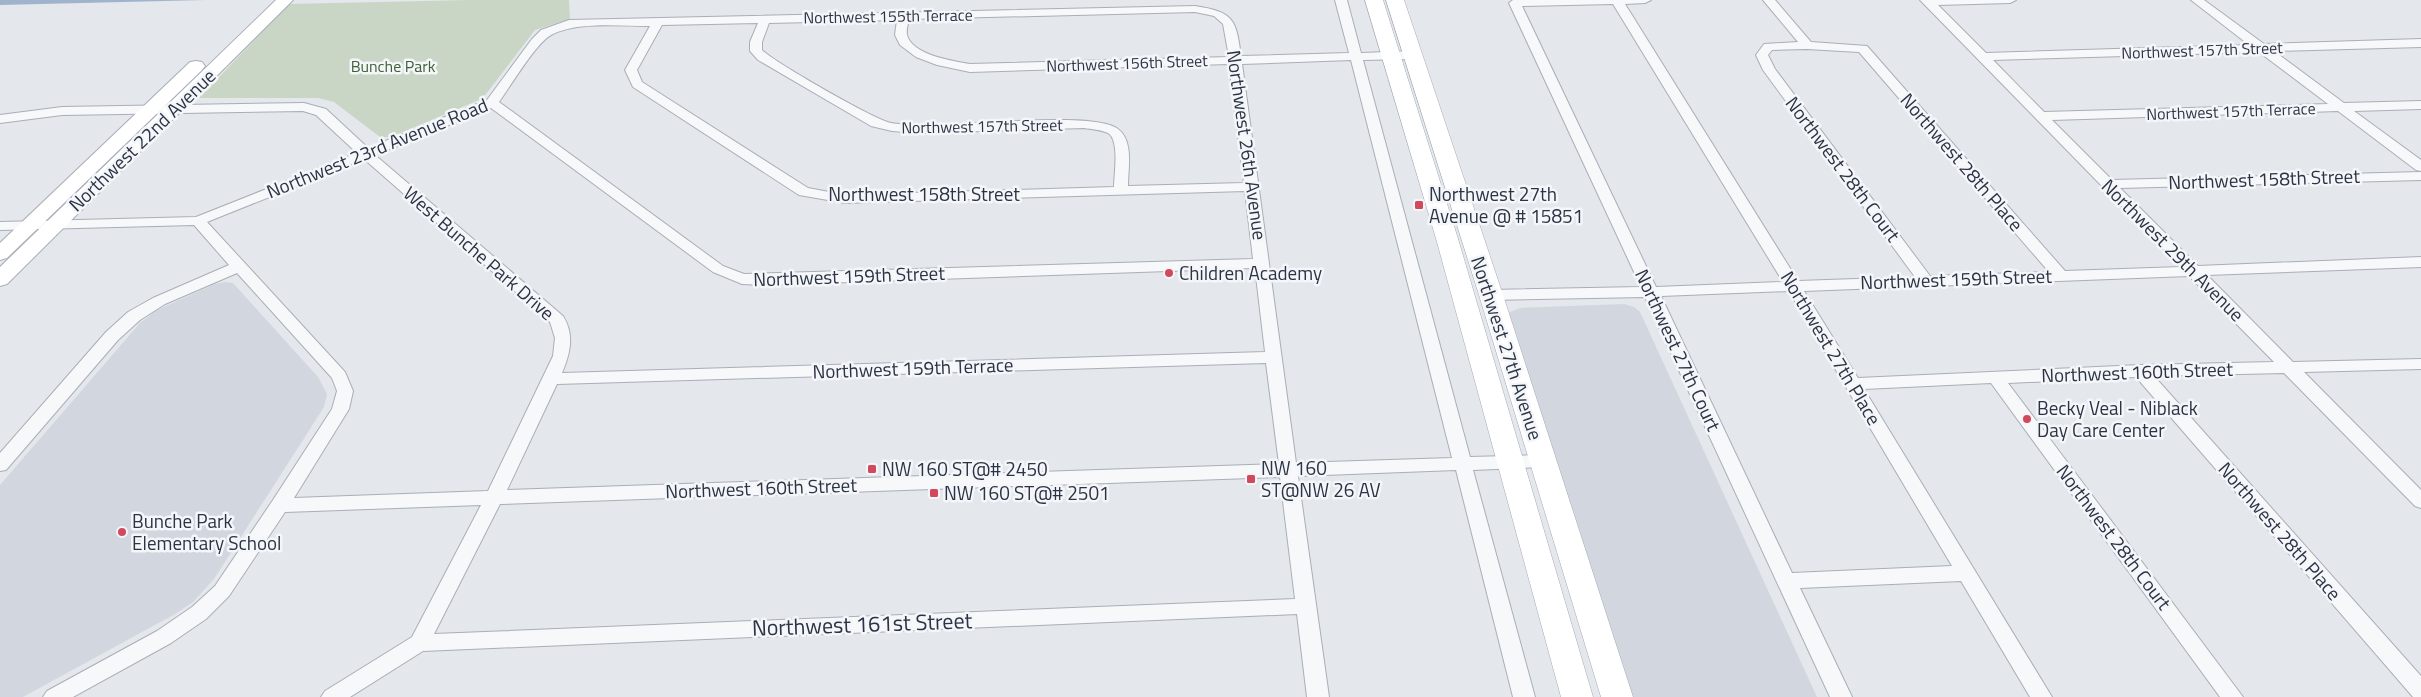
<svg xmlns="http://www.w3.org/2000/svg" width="2421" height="697" font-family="'Titillium Web',sans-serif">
  <rect width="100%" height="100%" fill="#e4e7ec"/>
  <!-- built -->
  <g fill="#d2d6de">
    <path d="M225,282L233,283L318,377L327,394L324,407L214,579L193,602L175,614L23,697H0V485L140,323L157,310L215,284Z"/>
    <path d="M1624,304L1634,307L1640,312L1817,697H1631L1508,319L1510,312L1520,308Z"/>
  </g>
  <!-- green -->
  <path fill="#c9d6c5" d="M470,0H569L570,19L535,30L486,94L479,100L391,137H380L334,102L318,98H199L289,4Z"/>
  <!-- water -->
  <path fill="#9fb4cc" d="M0,0H205L0,5Z"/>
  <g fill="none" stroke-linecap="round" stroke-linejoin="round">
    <defs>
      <g id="street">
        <path d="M1335,0H1347L1361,53L1413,51L1419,55L1413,59L1363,60L1470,457L1543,455L1549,456L1552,461L1549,466L1543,467L1473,470L1535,697H1513L1456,470L1298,476L1329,697H1307L1297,614L423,651L350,697H321L325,691L412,637L481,505L285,512L229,596L206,619L171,643L73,697H43L47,691L157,631L192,607L215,586L273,500L332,409L337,391L332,378L237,273L165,304L140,320L118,340L6,470L0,471V453L106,332L128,312L153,298L229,265L194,225L0,230V222L196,217L357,153L316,115L303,111L62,115L0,123V115L62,107L304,103L326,109L368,148L487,100L532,39L541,30L569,20L1195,6C1234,12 1236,19 1241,56L1349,53ZM1195,12L1214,16L1223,24L1229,57L970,64C953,61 912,55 907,35C906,30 908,24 909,19ZM897,20L895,35L900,45L916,57L937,65L970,72L1229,64L1244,183L1128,186C1128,168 1134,141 1118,129C1092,108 936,131 891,123C875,120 774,62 762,50V42L769,23ZM758,23L750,42V51L758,60L871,126L892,131L918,133L1084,128C1091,129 1101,130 1108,133C1120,140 1114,175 1114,187L845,195L808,188L642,82L637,70L662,25ZM650,26L625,70L633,87L799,195L845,203L1245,191L1253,259L744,274L723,266L499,102C510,87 536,43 551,35C576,21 620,26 650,26ZM1351,60L1452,458L1296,463L1242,64ZM491,108L713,272L742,284L764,285L1255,268L1265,352L562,373C570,354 575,335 563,316L375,155ZM364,159L550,322L555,338L553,356L488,491L294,498L349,409L353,391L345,372L207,222ZM1266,363L1279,464L507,490L557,384ZM1280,477L1295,599L434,634L500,504Z"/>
        <path d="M1513,0H1651L1645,3L1625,4L1798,281L1915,277L1763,70L1756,55L1764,44L1798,42L1763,0H1775L1811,42L1867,46L2065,271L2181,267L1920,0H2016L2010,3L1938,5L1986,53L2249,45L2191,0H2204L2264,44L2421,39V47L2274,51L2344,103L2421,101V109L2354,111L2421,160V171L2416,170L2338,111L2052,120L2112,180L2421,172V180L2120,188L2198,266L2421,257V267L2207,275L2293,362L2421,359V369L2304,372L2421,490V508L2415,506L2284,373L2154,376L2421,676V697H2413L2136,377L2008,383L2243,697H2220L1991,383L1864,389L2052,697H2030L1961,581L1800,588L1852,697H1830L1645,297L1491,300L1486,298L1483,295L1486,292L1491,290L1641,287L1509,3ZM1613,4L1783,282L1656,287L1522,6ZM1807,49L1859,52L2049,272L1930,276L1775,69L1768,55L1772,50ZM2259,52L2328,104L2044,112L1993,60ZM2189,276L2274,362L2140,365L1858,378L1804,291ZM1789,291L1952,566L1792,573L1661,296Z"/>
      </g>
      <g id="secondary">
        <path d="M276,0H293L7,284L0,286V267Z"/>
        <path d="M196,61L202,62L205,66L202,70L7,258L0,260V243L190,62Z"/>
      </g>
      <g id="primary">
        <path d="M1365,0H1383L1459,242L1593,697H1561L1437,242Z"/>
        <path d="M1386,0H1404L1503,295L1633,697H1601L1479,295Z"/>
      </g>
    </defs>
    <!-- street casing -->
    <use href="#street" stroke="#a9aeb7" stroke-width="2"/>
    <!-- secondary casing -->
    <use href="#secondary" stroke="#a9aeb7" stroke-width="2"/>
    <!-- primary casing -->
    <use href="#primary" stroke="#a3abb8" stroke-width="1"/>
    <!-- street -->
    <use href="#street" fill="#f7f8fa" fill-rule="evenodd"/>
    <!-- secondary -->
    <use href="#secondary" fill="#fff" fill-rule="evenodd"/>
    <!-- primary -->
    <use href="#primary" fill="#fff" fill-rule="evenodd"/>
  </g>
  <!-- markers -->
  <g fill="#d1495b" stroke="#f4f6f9" stroke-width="2">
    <rect x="1414" y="200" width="10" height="10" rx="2.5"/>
    <circle cx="1169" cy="273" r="5"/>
    <circle cx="2027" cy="419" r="5"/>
    <rect x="867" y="464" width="10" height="10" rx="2.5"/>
    <rect x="1246" y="474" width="10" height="10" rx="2.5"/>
    <rect x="929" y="488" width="10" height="10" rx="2.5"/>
    <circle cx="122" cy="532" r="5"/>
  </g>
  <g text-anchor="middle" stroke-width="5" stroke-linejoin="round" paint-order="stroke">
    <!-- far-street labels -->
    <g font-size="16" fill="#2b3445" stroke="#f4f6f9">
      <text transform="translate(888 16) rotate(-1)" y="6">Northwest 155th Terrace</text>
      <text transform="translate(2202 50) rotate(-2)" y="6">Northwest 157th Street</text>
      <text transform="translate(1127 63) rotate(-2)" y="6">Northwest 156th Street</text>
      <text transform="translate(2231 111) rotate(-2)" y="6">Northwest 157th Terrace</text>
      <text transform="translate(982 126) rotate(-1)" y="6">Northwest 157th Street</text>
    </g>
    <!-- far-park labels -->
    <g font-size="16" fill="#3f6138" stroke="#f4f6f9">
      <text x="393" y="72">Bunche Park</text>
    </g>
    <!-- street labels -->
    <g font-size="19" fill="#2b3445" stroke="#f4f6f9">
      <text transform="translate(142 140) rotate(-44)" y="7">Northwest 22nd Avenue</text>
      <text transform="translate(1247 145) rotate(82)" y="7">Northwest 26th Avenue</text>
      <text transform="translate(377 148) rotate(-22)" y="7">Northwest 23rd Avenue Road</text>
      <text transform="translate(1962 162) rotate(49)" y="7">Northwest 28th Place</text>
      <text transform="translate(1843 169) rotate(53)" y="7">Northwest 28th Court</text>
      <text transform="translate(2264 179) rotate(-2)" y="7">Northwest 158th Street</text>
      <text x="924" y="201">Northwest 158th Street</text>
      <text transform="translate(2173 250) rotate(45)" y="7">Northwest 29th Avenue</text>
      <text transform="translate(479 253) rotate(41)" y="7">West Bunche Park Drive</text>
      <text transform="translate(849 276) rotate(-2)" y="7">Northwest 159th Street</text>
      <text transform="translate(1956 279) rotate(-2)" y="7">Northwest 159th Street</text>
      <text transform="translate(1507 348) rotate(72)" y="7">Northwest 27th Avenue</text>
      <text transform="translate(1831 348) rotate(59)" y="7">Northwest 27th Place</text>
      <text transform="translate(1678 350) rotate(65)" y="7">Northwest 27th Court</text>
      <text transform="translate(913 368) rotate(-2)" y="7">Northwest 159th Terrace</text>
      <text transform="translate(2137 372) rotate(-2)" y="7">Northwest 160th Street</text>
      <text transform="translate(761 488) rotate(-2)" y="7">Northwest 160th Street</text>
      <text transform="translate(2280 531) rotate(49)" y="7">Northwest 28th Place</text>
      <text transform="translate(2114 537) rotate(53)" y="7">Northwest 28th Court</text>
    </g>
    <!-- poi labels -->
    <g font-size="19" fill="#2b3445" stroke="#f4f6f9" text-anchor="start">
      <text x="1429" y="201">Northwest 27th<tspan x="1429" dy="22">Avenue @ # 15851</tspan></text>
      <text x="1179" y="280">Children Academy</text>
      <text x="2037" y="415">Becky Veal - Niblack<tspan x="2037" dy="22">Day Care Center</tspan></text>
      <text x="1261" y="475">NW 160<tspan x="1261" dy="22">ST@NW 26 AV</tspan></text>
      <text x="882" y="476">NW 160 ST@# 2450</text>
      <text x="944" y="500">NW 160 ST@# 2501</text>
      <text x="132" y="528">Bunche Park<tspan x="132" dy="22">Elementary School</tspan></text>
    </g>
    <!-- near-street labels -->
    <g font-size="22" fill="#2b3445" stroke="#f4f6f9">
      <text transform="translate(862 624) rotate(-2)" y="8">Northwest 161st Street</text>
    </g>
  </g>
</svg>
